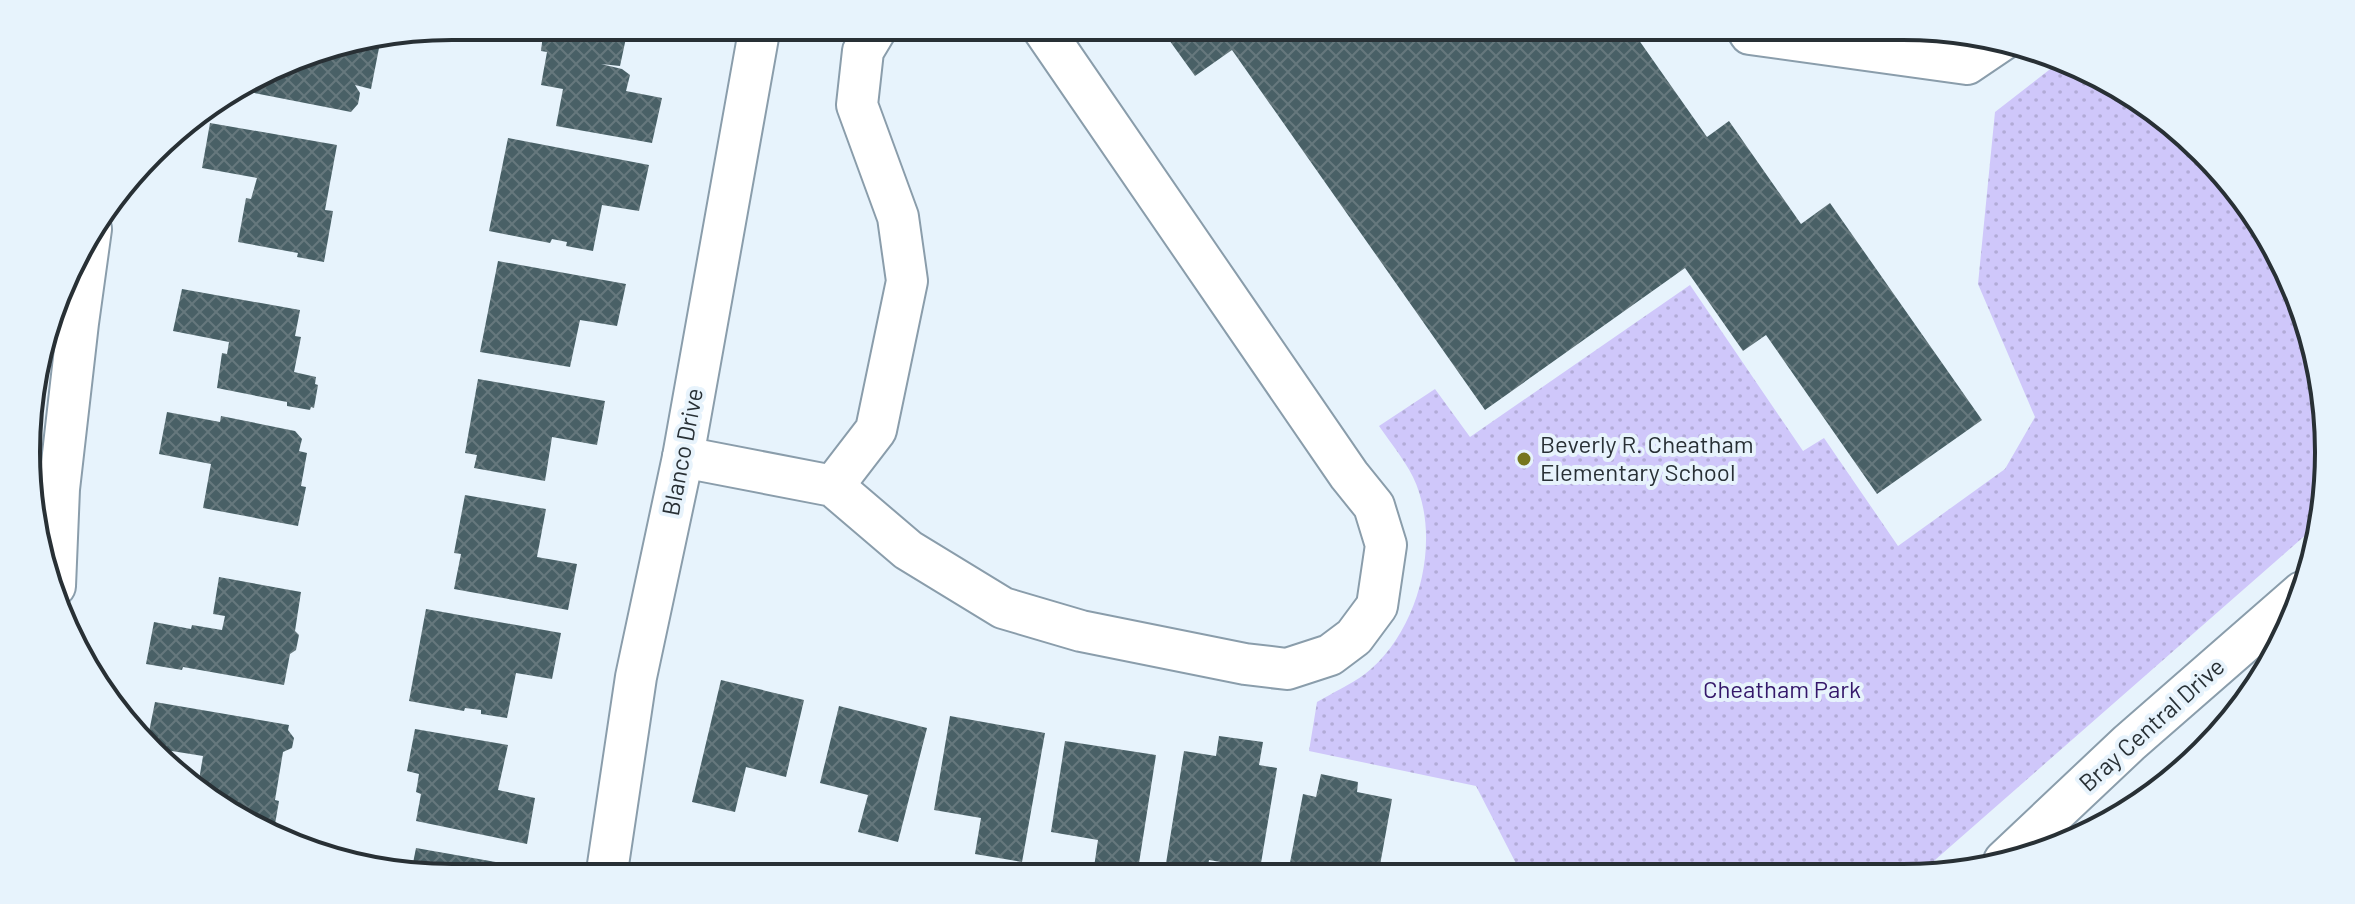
<svg xmlns="http://www.w3.org/2000/svg" width="2355" height="904" font-family="Barlow,sans-serif">
  <defs>
    <pattern id="park-dots" width="8" height="8" patternUnits="userSpaceOnUse" patternTransform="scale(2)"><rect width="8" height="8" fill="#cfc7fa"/><path d="M2 2h.1M6 6h.1" fill="none" stroke="#b2abd7" stroke-width="1.8" stroke-linecap="round"/></pattern>
    <pattern id="building-cross-hatch" width="8" height="8" patternUnits="userSpaceOnUse" patternTransform="scale(2)"><rect width="8" height="8" fill="#496066"/><path d="M0 0l8 8M0 8l8-8" fill="none" stroke="#66787d"/></pattern>
  </defs>
  <rect width="100%" height="100%" fill="#e7f3fc"/>
  <!-- park -->
  <path fill="url(#park-dots)" d="M2058,63L2163,114L2272,239L2325,397L2317,525L1919,874L1522,875L1476,786L1309,751L1317,702C1332,693 1350,685 1365,674C1419,632 1443,539 1413,477C1404,459 1390,442 1379,426L1435,389L1470,437L1690,285L1803,451L1824,438L1898,546L2005,469L2035,417L1978,284L1995,112Z"/>
  <!-- building -->
  <g fill="url(#building-cross-hatch)">
    <path d="M544,26H556L626,38L620,66L601,64L622,69L630,75L626,91L662,98L652,143L556,126L563,89L541,85L547,52L541,51Z"/>
    <path d="M1159,26H1629L1707,137L1729,121L1801,224L1830,203L1982,420L1877,494L1766,335L1743,351L1685,268L1485,410L1232,50L1195,76Z"/>
    <path d="M391,36L380,43L371,89L355,85L360,93L358,104L351,112L244,91L243,96L236,94L315,49Z"/>
    <path d="M210,123L337,145L325,210L333,211L324,262L297,257L298,253L238,242L246,198L251,199L257,178L202,168Z"/>
    <path d="M508,138L649,165L639,211L602,205L593,251L566,246L567,242L552,239L550,243L489,231Z"/>
    <path d="M498,261L626,284L617,326L580,320L570,367L480,352Z"/>
    <path d="M182,289L300,310L295,336L301,337L294,372L316,377L315,384L318,385L314,408L311,407L310,410L287,406V402L217,388L222,353L227,354L229,342L173,331Z"/>
    <path d="M478,379L605,401L597,445L552,437L545,481L474,468L477,455L465,453Z"/>
    <path d="M167,412L220,422L221,416L295,431L302,439L299,451L307,453L301,486L306,487L298,526L203,508L211,464L159,454Z"/>
    <path d="M465,495L546,509L537,557L577,564L568,610L454,589L461,554L454,553Z"/>
    <path d="M219,577L301,592L295,631L299,635L296,650L290,654L284,685L183,667L182,670L146,664L154,622L191,629L192,625L222,630L225,616L213,614Z"/>
    <path d="M426,609L561,633L552,679L516,673L507,718L481,714V710L465,708L464,711L409,701Z"/>
    <path d="M721,680L804,700L786,777L746,767L735,812L692,802Z"/>
    <path d="M155,702L289,725L288,730L294,738L292,748L283,752L275,800L279,801L274,830L197,792L203,756L153,748L147,742Z"/>
    <path d="M839,706L927,728L898,842L858,832L868,795L820,783Z"/>
    <path d="M950,716L1045,733L1022,862L975,854L981,818L934,810Z"/>
    <path d="M415,729L508,745L498,790L535,798L527,844L416,821L421,794L416,792L419,774L407,771Z"/>
    <path d="M1219,736L1263,742L1259,765L1277,768L1260,869L1209,860L1206,876H1164L1184,751L1216,756Z"/>
    <path d="M1065,741L1156,755L1137,876L1093,874L1098,840L1051,832Z"/>
    <path d="M1321,774L1358,782L1357,792L1392,799L1378,876H1329L1289,868L1303,794L1316,797Z"/>
    <path d="M416,848L530,868L528,878H452L411,873Z"/>
  </g>
  <g fill="none" stroke-linecap="round" stroke-linejoin="round">
    <defs>
      <g id="minor">
        <path d="M1745,26L1750,34L1967,64L2004,39"/>
        <path d="M683,457L833,486L908,550L1003,608L1081,631L1245,664L1287,669L1330,655L1354,637L1377,606L1386,545L1374,506L1349,475L1041,26"/>
        <path d="M833,486L876,430L907,281L898,217L857,105L863,51L878,26"/>
        <path d="M55,586L59,489L78,323L91,229"/>
        <path d="M2004,861L2129,743L2302,592"/>
        <path d="M606,878L636,677L683,457L760,26"/>
      </g>
    </defs>
    <!-- minor casing -->
    <use href="#minor" stroke="#8a9dab" stroke-width="44"/>
    <!-- minor -->
    <use href="#minor" stroke="#fff" stroke-width="40"/>
  </g>
  <!-- markers -->
  <circle fill="#76761d" stroke="#e7f3fc" stroke-width="3" cx="1524" cy="459" r="8"/>
  <g text-anchor="middle" stroke-width="8" stroke-linejoin="round" paint-order="stroke">
    <!-- poi labels -->
    <g font-size="24" fill="#283035" stroke="#e7f3fc" text-anchor="start">
      <text x="1540" y="453">Beverly R. Cheatham<tspan x="1540" dy="28">Elementary School</tspan></text>
    </g>
    <!-- street labels -->
    <g font-size="24" fill="#283035" stroke="#e7f3fc">
      <text transform="translate(683 452) rotate(-79)" y="8">Blanco Drive</text>
      <text transform="translate(2152 725) rotate(-42)" y="8">Bray Central Drive</text>
    </g>
    <!-- park labels -->
    <g font-size="24" fill="#34186a" stroke="#e7f3fc">
      <text x="1782" y="698">Cheatham Park</text>
    </g>
  </g>
  <!-- crop -->
  <path d="M0 0H2355V904H0ZM452 40H1903A412 412 0 0 1 2315 452V452A412 412 0 0 1 1903 864H452A412 412 0 0 1 40 452V452A412 412 0 0 1 452 40Z" fill="#e7f3fc" fill-rule="evenodd"/>
  <path fill="none" stroke="#283035" stroke-width="4" d="M452 40H1903A412 412 0 0 1 2315 452V452A412 412 0 0 1 1903 864H452A412 412 0 0 1 40 452V452A412 412 0 0 1 452 40Z"/>
</svg>
